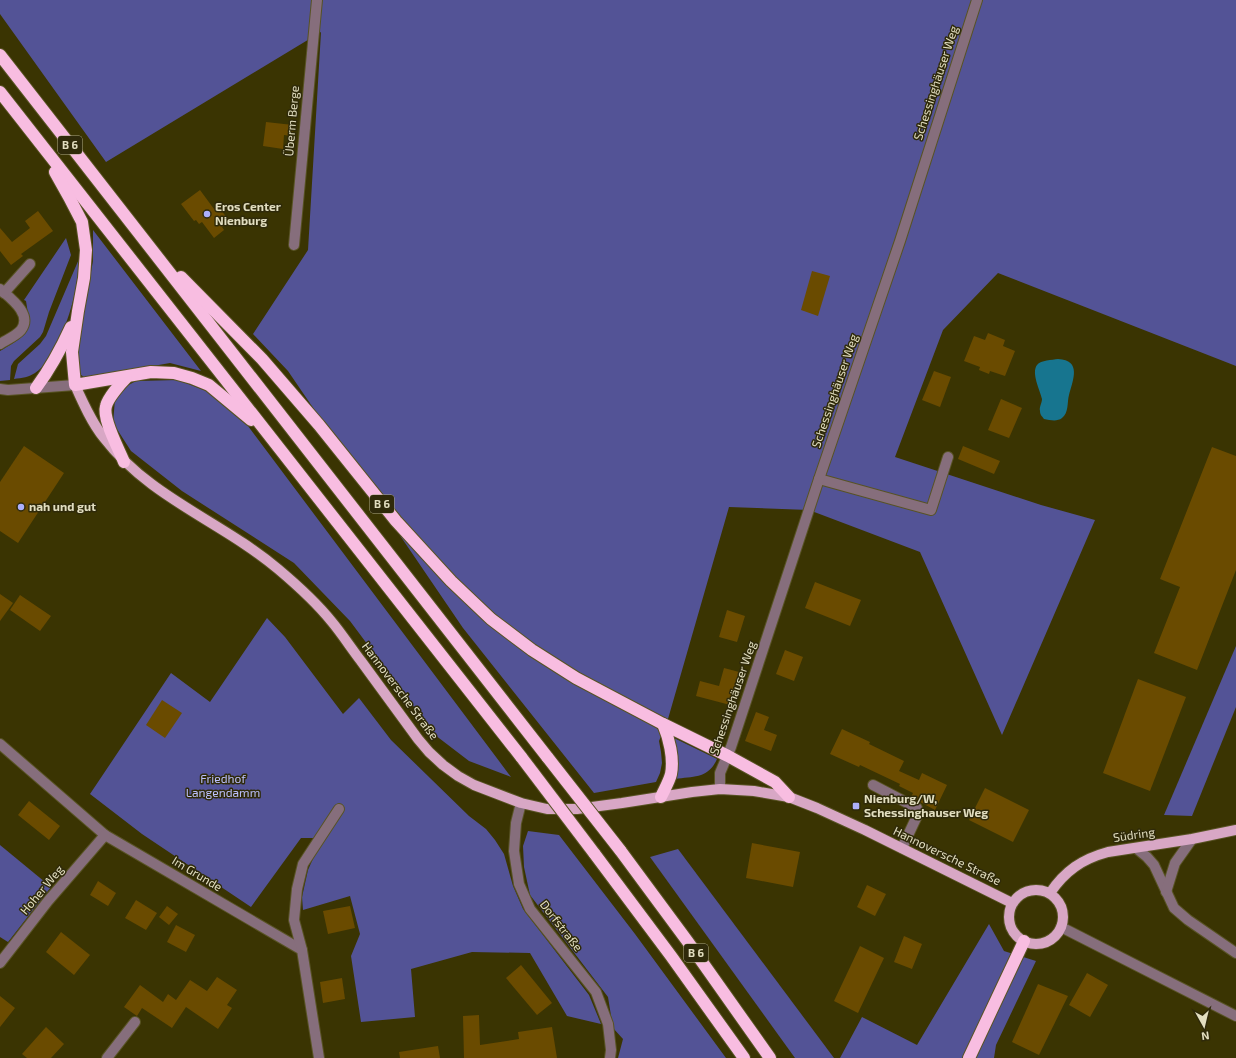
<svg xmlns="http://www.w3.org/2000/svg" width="1236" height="1058" font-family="'Exo 2',sans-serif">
  <rect width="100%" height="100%" fill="#3a3402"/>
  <!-- green -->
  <g fill="#535396">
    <path d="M0,0H1236V366L998,273L943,330L895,457L1041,505L1095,520L1002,735L920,552L809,510L729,507L668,719L659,741L661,752L662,763L660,773L656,782L594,793L463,628L288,371L253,334L308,250L321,32L106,162L0,14Z"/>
    <path d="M93,230L201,371L170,363L85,378L80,374L78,354L85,304L93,261Z"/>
    <path d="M66,238L71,255L49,312L43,332L40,337L14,361L11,366L10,380L0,381V351C26,335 32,334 26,301L24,300Z"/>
    <path d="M79,259C78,268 78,277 76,286C73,309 55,361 35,373C29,377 22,378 14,379L18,364L40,344L46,336Z"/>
    <path d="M178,380L209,392L248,426L511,777L469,761L435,735L350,621L294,563L182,491L131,451L113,423L115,399L123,388L136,381Z"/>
    <path d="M267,618L285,637L343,714L359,698L391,740L469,816L486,829L495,840L504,854L513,886L523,909L589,995L601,1024L567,1016L530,953L472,952L411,969L415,1017L361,1022L351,956L360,934L350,896L303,910L302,897L308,870L322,838H301L251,907L142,834L90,794L171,673L210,702Z"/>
    <path d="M1236,646V707L1192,816L1164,815Z"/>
    <path d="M674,738L717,759C708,779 694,776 675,779C679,764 678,752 674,738Z"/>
    <path d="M528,831L559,835L635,934L726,1058H618L623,1039L613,1028L608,997L530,895L524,867L523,846Z"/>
    <path d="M0,845L51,887L8,942L0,937Z"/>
    <path d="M678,849L834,1058H795L650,857Z"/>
    <path d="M989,924L1004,951L1036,961L996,1045L994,1058H840L862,1017L917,1045Z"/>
  </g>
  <!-- water -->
  <path fill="#17758f" d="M1058,359C1082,360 1073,380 1069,395C1067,402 1069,413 1062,418C1057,422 1050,420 1044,419C1042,416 1040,415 1040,411C1039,407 1042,403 1042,399C1040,390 1031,373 1037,365C1041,360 1052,360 1058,359Z"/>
  <!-- building -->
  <g fill="#6a4b00">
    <path d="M266,122L293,125L292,136L284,135L283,149L263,146Z"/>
    <path d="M200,190L214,209L218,206L230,222L222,227L224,230L214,238L202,222L199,224L196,220L194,221L181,204Z"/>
    <path d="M38,211L53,231L21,254L23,256L11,265L0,251V228L12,242L30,228L25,221Z"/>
    <path d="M812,271L830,276L818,316L801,310Z"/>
    <path d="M988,333L1005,340L1003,346L1015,351L1005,376L990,371L989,374L979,370L980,367L964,361L974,336L985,340Z"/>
    <path d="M934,371L951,377L940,407L922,400Z"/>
    <path d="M1001,399L1022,408L1009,438L988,430Z"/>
    <path d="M24,446L64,473L18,543L0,531V482Z"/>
    <path d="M963,446L1000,461L994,474L958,459Z"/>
    <path d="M1212,447L1236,456V570L1197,670L1154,653L1180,587L1160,579Z"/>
    <path d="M815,582L861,600L850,626L805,608Z"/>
    <path d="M0,594L13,603L0,621Z"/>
    <path d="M20,595L51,616L40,631L10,610Z"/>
    <path d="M727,610L745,616L737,642L719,637Z"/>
    <path d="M785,650L803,657L794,681L776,674Z"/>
    <path d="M724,668L743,673L734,706L696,696L700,681L719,686Z"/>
    <path d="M1138,679L1186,697L1150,791L1103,773Z"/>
    <path d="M162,700L182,713L165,738L146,725Z"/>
    <path d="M756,712L769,717L764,730L777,735L771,751L745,741Z"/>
    <path d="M842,729L870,742L869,744L904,761L899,771L919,780L922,773L947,785L935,810L911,797L913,793L899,786L900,784L860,765L859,767L830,754Z"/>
    <path d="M985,788L1029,810L1013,842L969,820Z"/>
    <path d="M29,801L60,826L49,840L18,815Z"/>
    <path d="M752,843L800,852L793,887L746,878Z"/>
    <path d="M98,881L116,893L108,906L90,895Z"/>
    <path d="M867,885L886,894L875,916L857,907Z"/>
    <path d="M136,900L157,913L146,930L125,918Z"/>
    <path d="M167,906L178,914L169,925L159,917Z"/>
    <path d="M350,906L355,928L328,934L323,911Z"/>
    <path d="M176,925L195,935L186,952L167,942Z"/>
    <path d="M61,932L90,955L74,975L46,952Z"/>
    <path d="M904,936L922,944L912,969L894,962Z"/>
    <path d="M860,946L884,958L858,1013L834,1001Z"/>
    <path d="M521,965L552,1003L537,1015L506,978Z"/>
    <path d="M1087,973L1108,985L1090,1017L1069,1005Z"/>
    <path d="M217,977L237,990L227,1005L232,1008L218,1029L186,1007L172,1028L142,1008L137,1016L124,1007L140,985L163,1002L168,994L176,1000L190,980L207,991Z"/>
    <path d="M342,978L345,999L323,1003L320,982Z"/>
    <path d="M1038,984L1068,996L1039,1055L1012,1042Z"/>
    <path d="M0,996L15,1008L0,1027Z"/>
    <path d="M479,1015L480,1045L519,1039L518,1032L552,1027L557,1058H464L463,1016Z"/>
    <path d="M46,1027L64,1044L51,1058H27L22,1054Z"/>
    <path d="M438,1046L440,1058H400L399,1052Z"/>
  </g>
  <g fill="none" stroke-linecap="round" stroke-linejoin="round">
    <defs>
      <g id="minor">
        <path d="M294,245L317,0"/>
        <path d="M0,289C10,298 33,314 21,330C16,336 6,340 0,344"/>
        <path d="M4,293L30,264"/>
        <path d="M0,389L8,390L75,385"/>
        <path d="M819,479L931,510L948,457"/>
        <path d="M0,744L105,835L302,950L319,1058"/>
        <path d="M873,785L917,808L918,814L902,848"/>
        <path d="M720,789V773L731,747L819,479L900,241L977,0"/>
        <path d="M521,803L516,823L514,851L519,884L530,909L596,992L608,1024L611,1050L610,1058"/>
        <path d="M1136,848L1147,857L1154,865L1174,908L1188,920L1236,953"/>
        <path d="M1166,892L1175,863L1192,839"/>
        <path d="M1061,927L1236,1016"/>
        <path d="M302,950L294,920L297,889L303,864L339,809"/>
        <path d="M0,963L48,901L105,835"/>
        <path d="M107,1058L135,1022"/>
      </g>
      <g id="major">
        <path d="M75,385C83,403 92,423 104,438C150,498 221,521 278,569C297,585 316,602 332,622C342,634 351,648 361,661C380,687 399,713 418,739L429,752L443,765L458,776L474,785L521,803L547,809H577L622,803L692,792L720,789L754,791L789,797L817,808L865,830L1012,903"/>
        <circle cx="1036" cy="917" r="27"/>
        <path d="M1050,893C1065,871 1082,859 1108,852L1192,839L1236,830"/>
      </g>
      <g id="highway">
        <path d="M0,55L548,758"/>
        <path d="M0,92L522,758"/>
        <path d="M55,172L69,197L82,222L86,250L84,278L78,311L72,352L75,385L151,372L174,373L192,378L209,385L251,420"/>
        <path d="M181,277L262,359L319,425L396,521L451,581L491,619L532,650L576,678L663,724L728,756L775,782L789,797"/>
        <path d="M36,388C50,369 61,349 71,327"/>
        <path d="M124,462C119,449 102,419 106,406C108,398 120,384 126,378"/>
        <path d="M661,797C664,790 669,782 671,774C674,758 669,738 663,724"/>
        <path d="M620,850L688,942L770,1058"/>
        <path d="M594,853L671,956L744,1058"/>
        <path d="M969,1058L1024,941"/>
      </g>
    </defs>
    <!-- minor casing -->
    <use href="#minor" stroke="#585324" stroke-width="12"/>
    <!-- major casing -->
    <use href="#major" stroke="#585324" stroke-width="12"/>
    <!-- highway casing -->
    <use href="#highway" stroke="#585324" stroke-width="14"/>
    <!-- minor -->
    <use href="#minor" stroke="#866e7c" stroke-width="10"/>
    <!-- major -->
    <use href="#major" stroke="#d8a7c5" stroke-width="10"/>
    <!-- highway -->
    <use href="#highway" stroke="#f8bde1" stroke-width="12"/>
    <defs>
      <g id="highway-bridge">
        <path d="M522,758L594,853"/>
        <path d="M548,758L620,850"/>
      </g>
    </defs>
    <!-- highway-bridge casing -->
    <use href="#highway-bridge" stroke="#585324" stroke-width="14" stroke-linecap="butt"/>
    <!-- highway-bridge -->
    <use href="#highway-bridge" stroke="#f8bde1" stroke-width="12"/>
  </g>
  <!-- markers -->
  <g fill="#acaffb" stroke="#2f2a0a" stroke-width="1.5">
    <circle cx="207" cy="214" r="4"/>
    <circle cx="21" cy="507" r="4"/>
    <rect x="852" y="802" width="8" height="8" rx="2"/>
  </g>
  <g text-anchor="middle" stroke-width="3" stroke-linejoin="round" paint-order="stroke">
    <!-- shield labels -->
    <g fill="#2f2a0a" stroke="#aca889" stroke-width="1">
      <rect x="58" y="136" width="24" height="18" rx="3"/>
      <rect x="370" y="495" width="24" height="18" rx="3"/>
      <rect x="684" y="944" width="24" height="18" rx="3"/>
    </g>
    <g font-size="11" font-weight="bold" fill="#e2dec0">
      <text x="70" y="149">B 6</text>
      <text x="382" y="508">B 6</text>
      <text x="696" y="957">B 6</text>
    </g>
    <!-- street labels -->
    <g font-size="12" fill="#e2dec0" stroke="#2f2a0a">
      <text transform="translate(936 83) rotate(-72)" y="4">Schessinghäuser Weg</text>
      <text transform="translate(292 121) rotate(-85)" y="4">Überm Berge</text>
      <text transform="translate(835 391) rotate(-71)" y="4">Schessinghäuser Weg</text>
      <text transform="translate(400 691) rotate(53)" y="4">Hannoversche Straße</text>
      <text transform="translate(733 698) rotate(-71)" y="4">Schessinghäuser Weg</text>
      <text transform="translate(1134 835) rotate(-8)" y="4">Südring</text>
      <text transform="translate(947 856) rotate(26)" y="4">Hannoversche Straße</text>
      <text transform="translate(197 874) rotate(31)" y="4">Im Grunde</text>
      <text transform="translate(42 890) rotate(-50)" y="4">Hoher Weg</text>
      <text transform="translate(561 926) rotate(52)" y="4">Dorfstraße</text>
    </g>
    <!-- poi labels -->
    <g font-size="12" font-weight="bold" fill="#e2dec0" stroke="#2f2a0a" text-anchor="start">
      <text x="215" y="211">Eros Center<tspan x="215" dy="14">Nienburg</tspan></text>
      <text x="29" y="511">nah und gut</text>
      <text x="864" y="803">Nienburg/W,<tspan x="864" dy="14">Schessinghauser Weg</tspan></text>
    </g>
    <!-- park labels -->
    <g font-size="12" fill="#bcc0fd" stroke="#2f2a0a">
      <text x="223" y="783">Friedhof<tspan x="223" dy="14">Langendamm</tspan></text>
    </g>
  </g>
  <!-- north arrow -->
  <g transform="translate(1204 1026) rotate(172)" stroke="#2f2a0a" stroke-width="3" paint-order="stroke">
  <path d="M0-3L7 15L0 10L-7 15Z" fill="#e2dec0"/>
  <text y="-6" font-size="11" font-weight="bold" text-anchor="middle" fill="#e2dec0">N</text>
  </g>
</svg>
